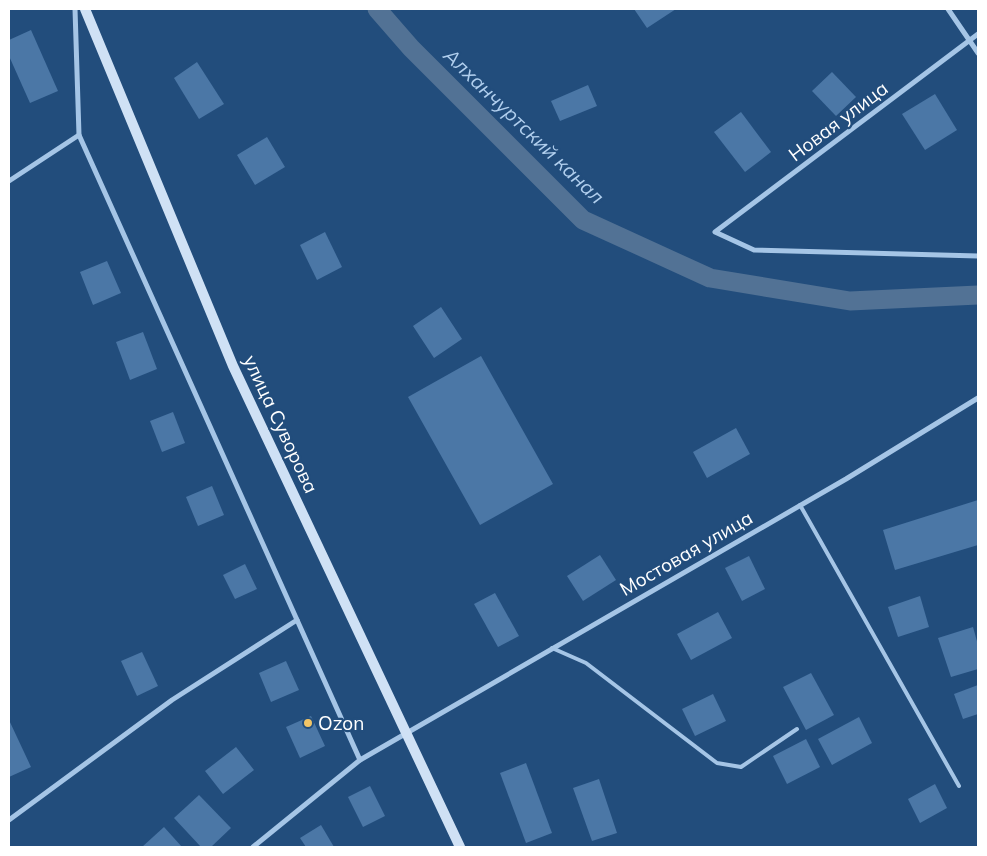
<svg xmlns="http://www.w3.org/2000/svg" width="987" height="856" font-family="Mulish,sans-serif">
  <rect width="100%" height="100%" fill="#224d7c"/>
  <g fill="none" stroke-linecap="round" stroke-linejoin="round">
    <!-- canal -->
    <path stroke="#527295" stroke-width="19" d="M377,9L411,48L583,220L710,278L850,301L978,295"/>
  </g>
  <!-- building -->
  <g fill="#4b77a6">
    <path d="M634,9H676L647,28Z"/>
    <path d="M31,30L58,91L30,103L9,56V40Z"/>
    <path d="M197,62L224,104L199,119L174,78Z"/>
    <path d="M832,72L856,97L836,116L812,91Z"/>
    <path d="M588,85L597,106L560,121L551,101Z"/>
    <path d="M935,94L957,130L925,150L902,114Z"/>
    <path d="M741,112L771,152L745,172L714,132Z"/>
    <path d="M267,137L285,167L255,185L237,155Z"/>
    <path d="M325,232L342,267L317,280L300,245Z"/>
    <path d="M107,261L121,293L93,305L80,272Z"/>
    <path d="M441,307L462,339L434,358L413,326Z"/>
    <path d="M143,332L157,369L130,380L116,342Z"/>
    <path d="M481,356L553,484L480,525L408,397Z"/>
    <path d="M173,412L185,443L162,452L150,421Z"/>
    <path d="M736,428L750,454L707,478L693,452Z"/>
    <path d="M212,486L224,515L198,526L186,497Z"/>
    <path d="M978,500V545L895,570L883,530Z"/>
    <path d="M600,555L616,580L583,601L567,576Z"/>
    <path d="M749,556L765,589L742,601L725,568Z"/>
    <path d="M245,564L257,589L235,599L223,575Z"/>
    <path d="M495,593L519,636L498,647L474,604Z"/>
    <path d="M920,596L929,627L898,637L888,607Z"/>
    <path d="M718,612L732,638L691,660L677,634Z"/>
    <path d="M973,627L978,645V669L951,677L938,638Z"/>
    <path d="M142,652L158,686L137,696L121,661Z"/>
    <path d="M286,661L299,690L271,702L259,673Z"/>
    <path d="M811,673L834,715L806,730L783,687Z"/>
    <path d="M978,685V714L963,719L954,694Z"/>
    <path d="M713,694L726,721L695,736L682,709Z"/>
    <path d="M311,716L325,746L300,758L286,727Z"/>
    <path d="M859,717L872,743L832,765L818,739Z"/>
    <path d="M9,720L31,767L9,777Z"/>
    <path d="M806,739L820,767L787,784L773,756Z"/>
    <path d="M236,747L254,770L223,794L205,771Z"/>
    <path d="M526,763L552,833L526,843L500,773Z"/>
    <path d="M599,779L617,833L592,841L573,788Z"/>
    <path d="M935,784L947,808L920,823L908,799Z"/>
    <path d="M370,786L385,816L363,827L348,797Z"/>
    <path d="M199,795L231,828L211,847H201L174,818Z"/>
    <path d="M321,825L334,847H306L300,838Z"/>
    <path d="M164,827L182,847H142Z"/>
  </g>
  <g fill="none" stroke-linecap="round" stroke-linejoin="round">
    <!-- service -->
    <g stroke="#a5c5e6" stroke-width="4">
      <path d="M800,505L959,786"/>
      <path d="M552,648L586,663L717,763L741,767L797,729"/>
    </g>
    <!-- minor -->
    <g stroke="#a5c5e6" stroke-width="5">
      <path d="M75,9L79,135L360,760"/>
      <path d="M948,9L978,53"/>
      <path d="M978,34L715,232L754,250L978,256"/>
      <path d="M9,181L79,135"/>
      <path d="M9,820L172,700L297,620"/>
      <path d="M253,847L360,760L846,479L978,398"/>
    </g>
    <!-- secondary -->
    <path stroke="#cfe1f5" stroke-width="10" d="M85,9L233,366L460,847"/>
  </g>
  <!-- markers -->
  <circle fill="#f2c567" stroke="#224d7c" stroke-width="2" cx="308" cy="723" r="5"/>
  <g text-anchor="middle" stroke-width="4.5" stroke-linejoin="round" paint-order="stroke">
    <!-- street labels -->
    <g font-size="19" fill="#fff" stroke="#224d7c">
      <text transform="translate(838 121) rotate(-37)" y="7">Новая улица</text>
      <text transform="translate(281 424) rotate(65)" y="7">улица Суворова</text>
      <text transform="translate(686 553) rotate(-30)" y="7">Мостовая улица</text>
    </g>
    <!-- poi labels -->
    <g font-size="19" fill="#fff" stroke="#224d7c" text-anchor="start">
      <text x="318" y="730">Ozon</text>
    </g>
    <!-- water labels -->
    <g font-size="20" font-style="italic" fill="#b1cfee" stroke="#224d7c">
      <text transform="translate(524 126) rotate(44)" y="7">Алханчуртский канал</text>
    </g>
  </g>
  <!-- border -->
  <rect width="987" height="856" fill="none" stroke="#ffffff" stroke-width="20"/>
</svg>
